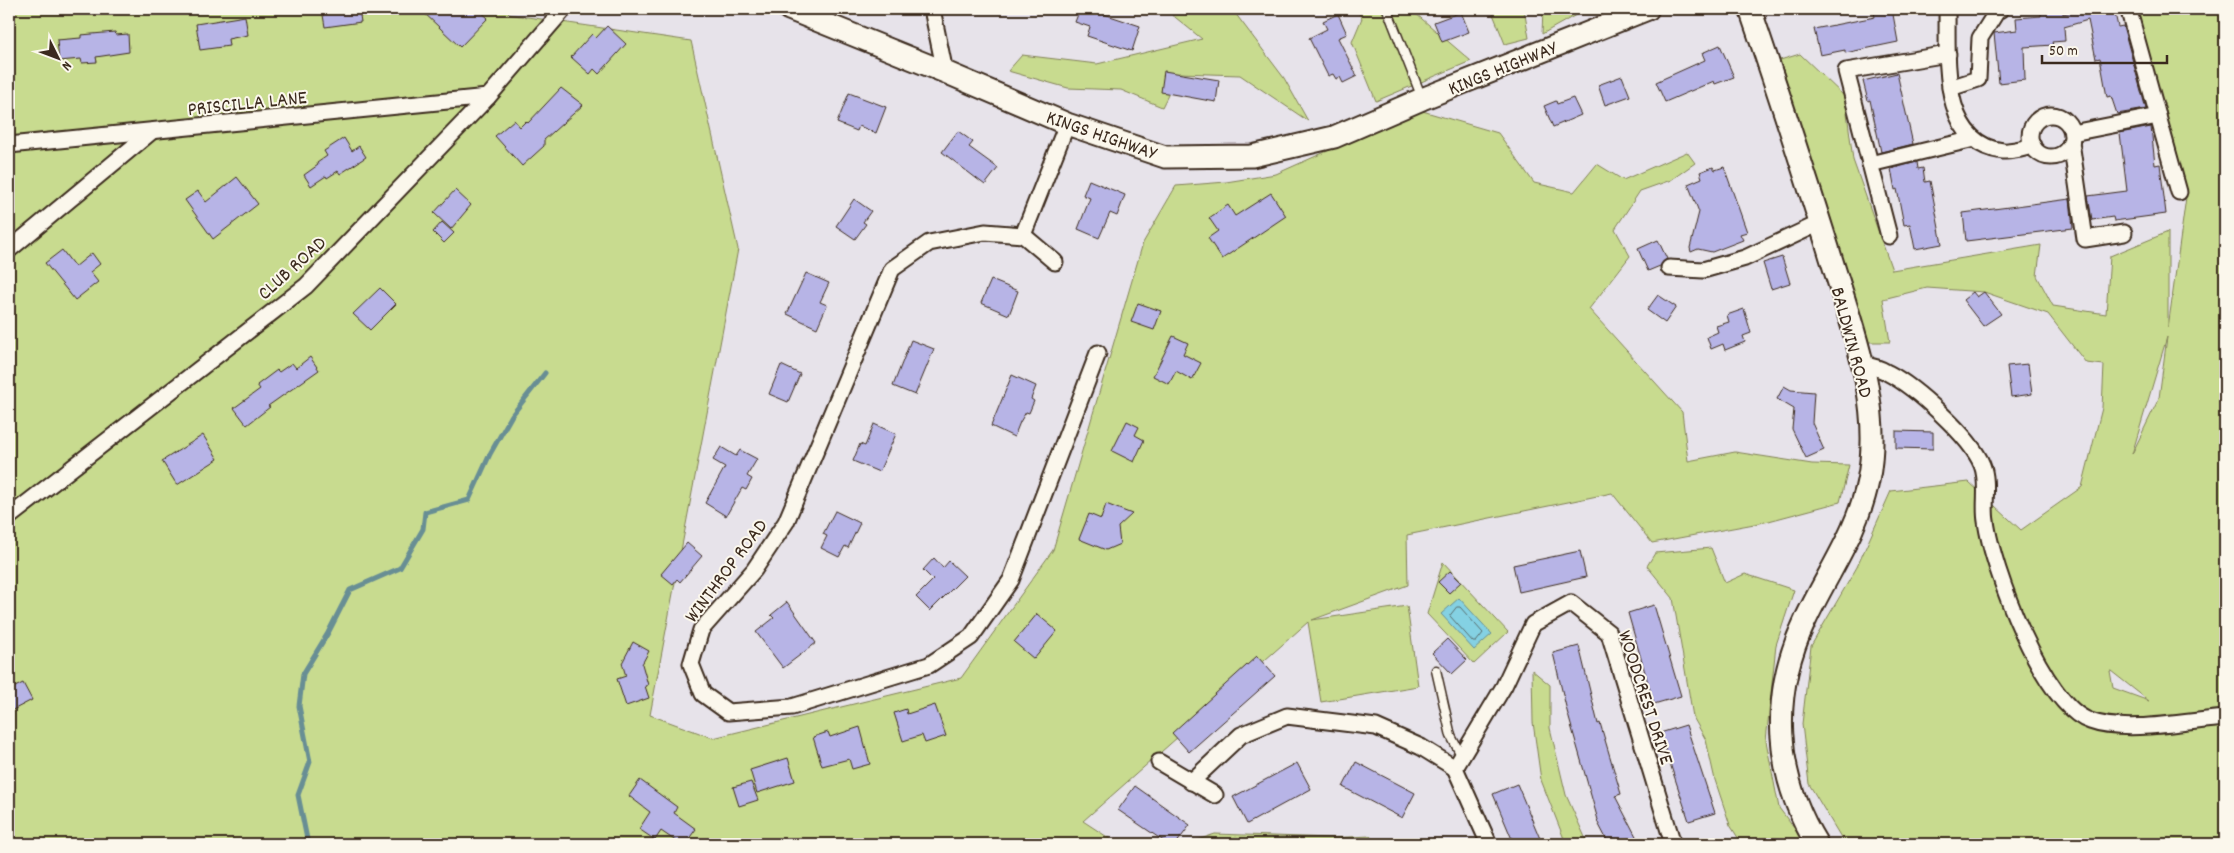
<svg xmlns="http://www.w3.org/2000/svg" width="2234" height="853" font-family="Dekko,sans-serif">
  <rect width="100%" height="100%" fill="#e7e3ea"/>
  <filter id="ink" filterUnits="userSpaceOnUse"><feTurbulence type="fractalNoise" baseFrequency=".02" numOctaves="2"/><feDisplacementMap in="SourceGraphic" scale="10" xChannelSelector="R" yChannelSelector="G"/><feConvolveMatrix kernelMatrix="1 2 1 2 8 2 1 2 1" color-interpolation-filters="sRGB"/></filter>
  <g filter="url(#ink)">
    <!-- green -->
    <g fill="#c8db8f" stroke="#828256" fill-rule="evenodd">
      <path d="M9,9H512L507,14L691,41L738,249L650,715L713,738L961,678L1053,550L1143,243L1176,186L1226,182L1276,174L1419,110L1498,133L1534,183L1574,192L1597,164L1623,180L1687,152L1695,163L1671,180L1640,191L1615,229L1630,256L1589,309L1682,412L1688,461L1735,452L1812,464L1849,465L1840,502L1765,522L1652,543L1612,493L1407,535L1408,585L1312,620L1407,606L1418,686L1321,702L1308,622L1083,821L1118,844H9Z"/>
      <path d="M1165,9H1232L1284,78L1308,121L1240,75L1179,73L1162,107L1121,90L1068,88L1008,71L1022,55L1097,64L1202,39Z"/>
      <path d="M1356,9H1405L1415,13L1471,61L1376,101L1352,42L1362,18Z"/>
      <path d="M1491,9H1524L1529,38L1505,44Z"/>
      <path d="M1543,9H1581L1583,11L1542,34Z"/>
      <path d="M2137,9H2225V844H1845L1809,784L1802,724L1811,646L1857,567L1891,491L1969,482L2021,530L2082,487L2102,408L2104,365L2086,363L2048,314L1984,292L1927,288L1883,299L1890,342H1864L1780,60L1800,54L1845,97L1853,160L1892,270L2041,245L2037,276L2053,306L2106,314L2110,256L2168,232V328L2187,190ZM2167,337L2159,398L2132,454ZM2110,671H2111L2149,701L2113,688Z"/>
      <path d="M1711,548L1725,583L1745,574L1794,590L1776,645L1766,741L1779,808L1806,844H1742L1730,825L1715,780L1706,740L1693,717L1673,598L1647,566L1655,553Z"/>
      <path d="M1443,562L1508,632L1474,664L1427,614Z"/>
      <path d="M1532,670L1550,685V728L1566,795L1588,844H1566L1541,780L1533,722Z"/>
      <path d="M1215,834L1331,838L1370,836L1375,844H1186Z"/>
    </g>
    <!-- water -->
    <path fill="#84d1e3" stroke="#678e94" d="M1459,598L1492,634L1474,650L1441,614Z"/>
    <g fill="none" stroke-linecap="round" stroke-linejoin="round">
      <!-- shore -->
      <path stroke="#586d6d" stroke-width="1" d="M1457,607H1460L1483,633L1476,642H1473L1450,616Z"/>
      <!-- stream -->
      <path stroke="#678e94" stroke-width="5" d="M308,844L298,795L310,762L299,706L303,674L328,633L350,590L400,568L423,529L425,512L469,500L490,454L512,415L545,373"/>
    </g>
    <!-- building -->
    <g fill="#b7b4e6" stroke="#3b2a1e">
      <path d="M322,9H359L361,22L325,27Z"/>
      <path d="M420,9H478L488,18L460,47Z"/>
      <path d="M1080,9H1096L1095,11L1140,26L1132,51L1087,36L1090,27L1075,22Z"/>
      <path d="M1892,9L1898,42L1845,53V50L1820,55L1814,29L1875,17L1874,13Z"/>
      <path d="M2041,9H2063V14L2085,9H2114L2118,27L2123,26L2146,109L2117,114L2111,96L2107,97L2100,58L2096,59L2088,20L2064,27L2065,41L2052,42L2053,45L2024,47L2025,80L1999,83L1994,33L2017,30L2016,18L2041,16Z"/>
      <path d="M1461,12L1469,32L1442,42L1434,22Z"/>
      <path d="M1338,14L1347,34L1338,38L1357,76L1343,83L1340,77L1336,79L1333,74L1328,76L1309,38L1327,29L1323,21Z"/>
      <path d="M245,16L248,35L228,39L229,46L200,50L196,24Z"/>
      <path d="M607,26L626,44L599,74L594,69L590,74L571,57L592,34L596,38Z"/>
      <path d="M115,32L116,35L128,34L129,52L96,57L97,62L82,63L81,59L59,61L57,40L81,38V35Z"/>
      <path d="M1720,45L1734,77L1715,84L1714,81L1665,102L1656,82L1705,60L1702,53Z"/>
      <path d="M1164,71L1219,80L1216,102L1161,92Z"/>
      <path d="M1897,73L1913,144L1881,152L1870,100L1868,101L1863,81Z"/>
      <path d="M1622,76L1630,96L1605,105L1598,85Z"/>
      <path d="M561,88L583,105L544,140V146L522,166L495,136L514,120L520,127L526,121L528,123Z"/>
      <path d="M849,93L886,107L876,133L859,126L857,131L837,123Z"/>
      <path d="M1573,98L1581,115L1553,127L1544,106L1556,101L1557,104Z"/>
      <path d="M2151,127L2155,165L2160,164L2166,214L2114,221L2113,217L2092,220L2088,196L2127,191L2120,133Z"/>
      <path d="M958,131L973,142L969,147L998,168L985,185L942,152Z"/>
      <path d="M344,138L352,151L359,146L366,157L340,174L338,171L327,178L326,176L311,186L304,175L318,165L317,163L327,156L324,151Z"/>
      <path d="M1917,162L1918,169L1923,168L1925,182L1930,181L1942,244L1915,249L1910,224L1904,225L1897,189L1895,190L1891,169Z"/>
      <path d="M1713,167L1715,170L1724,167L1747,232L1740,234L1743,240L1712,252L1698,249L1691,252L1690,248L1699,212L1688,184L1702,178L1700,172Z"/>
      <path d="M237,177L258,204L213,239L185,200L198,191L206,202Z"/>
      <path d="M1089,180L1125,195L1117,216L1110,213L1099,238L1078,229L1090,198L1083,195Z"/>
      <path d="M455,190L471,205L451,229L434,213Z"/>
      <path d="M1271,193L1286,216L1222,259L1208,238L1218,231L1209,218L1228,205L1235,216Z"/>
      <path d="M854,199L871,211L863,222L866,224L855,239L836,226Z"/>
      <path d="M2070,199L2073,228L1966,241L1963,213Z"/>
      <path d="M442,222L454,233L444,243L433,232Z"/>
      <path d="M1658,240L1667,259L1660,266L1648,271L1638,249Z"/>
      <path d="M62,250L75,267L92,253L100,264L90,272L98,282L75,300L45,263Z"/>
      <path d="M1782,257L1790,283L1771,289L1763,263Z"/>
      <path d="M806,273L829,283L820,302L827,305L817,328L787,314Z"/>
      <path d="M991,280L1018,291L1009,315L981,303Z"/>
      <path d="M380,288L396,304L370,330L353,314Z"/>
      <path d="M1973,292L1977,297L1984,292L2001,314L1983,326L1963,300Z"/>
      <path d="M1658,295L1676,307L1665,323L1647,310Z"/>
      <path d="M1138,303L1161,311L1154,330L1131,322Z"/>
      <path d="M1744,309L1751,333L1743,336L1745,342L1725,350L1723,344L1711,349L1707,337L1718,332L1716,326L1729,322L1727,315Z"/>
      <path d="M1173,336L1188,343L1183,354L1201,363L1192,380L1176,371L1169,384L1153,376Z"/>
      <path d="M911,340L934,349L915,395L893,386Z"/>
      <path d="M310,357L319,370L268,406L270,407L247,425L234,408L260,389L257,385L277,370L279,372L292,363L296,368Z"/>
      <path d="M2028,364L2032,394L2011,397L2007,366Z"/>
      <path d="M781,365L800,374L788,402L769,394Z"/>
      <path d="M1012,375L1036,386L1031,399L1034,401L1029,413L1026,412L1020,422L1014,437L991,426Z"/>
      <path d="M1784,386L1791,390L1814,392L1812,423L1824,450L1806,458L1792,429L1794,409L1777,399Z"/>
      <path d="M1127,421L1139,427L1135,435L1144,440L1134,462L1112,451Z"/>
      <path d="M874,424L896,434L879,472L853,461L860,444L865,446Z"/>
      <path d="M1896,431L1933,432V449L1896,448Z"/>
      <path d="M203,435L218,459L177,485L162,461Z"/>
      <path d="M721,447L736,456L740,450L757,459L747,476L752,479L746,490L742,488L726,516L705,503L725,467L713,460Z"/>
      <path d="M1106,504L1132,514L1118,527L1120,544L1106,550L1079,539L1089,514L1101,519Z"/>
      <path d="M835,511L860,523L848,548L845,546L839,557L821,548L827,536L823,534Z"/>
      <path d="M687,543L702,556L680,582L677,579L673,584L661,574Z"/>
      <path d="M1580,551L1586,577L1519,592L1513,565Z"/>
      <path d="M934,558L943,568L949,561L965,576L930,611L916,597L933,580L923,570Z"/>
      <path d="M1450,571L1461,582L1449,593L1438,582Z"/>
      <path d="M787,602L816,643L783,668L756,632L774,618L771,615Z"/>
      <path d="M1654,605L1681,696L1654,704L1628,613Z"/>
      <path d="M1037,614L1057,631L1034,659L1014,642Z"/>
      <path d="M1447,639L1467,660L1452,674L1432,653Z"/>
      <path d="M633,642L649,651L642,664L648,685L645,686L649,698L626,706L617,679L626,676L622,663Z"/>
      <path d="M1579,646L1598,724L1600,723L1621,794L1615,796L1640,844H1609L1597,821L1598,820L1567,711L1553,653Z"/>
      <path d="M1257,656L1275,676L1189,752L1172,733Z"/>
      <path d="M23,683L32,700L9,712V690Z"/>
      <path d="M935,705L946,736L925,743L922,735L903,741L894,713L906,709L907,714Z"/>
      <path d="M1686,725L1715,813L1689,821L1660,733Z"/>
      <path d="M860,727L870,764L852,769L849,759L822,766L813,737L828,732L830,737Z"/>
      <path d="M788,758L795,781L757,793L750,770Z"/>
      <path d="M1356,762L1415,793L1402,818L1343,787Z"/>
      <path d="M1297,763L1311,789L1247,824L1233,797Z"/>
      <path d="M640,780L677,807L674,813L696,829L685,844H680L661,831L655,840L639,829L650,812L629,796Z"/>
      <path d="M751,782L758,800L739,806L733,787Z"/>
      <path d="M1517,784L1541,841L1534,844H1514L1493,794Z"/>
      <path d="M1135,786L1190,825L1176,844H1168L1118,810Z"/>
    </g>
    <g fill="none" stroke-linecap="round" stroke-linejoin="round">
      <defs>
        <g id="lane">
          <path d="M1387,9L1422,98"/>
          <path d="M1436,670L1451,736L1462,757"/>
        </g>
        <g id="street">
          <path d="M932,9L945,72"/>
          <path d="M1947,9C1948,55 1939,144 2003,151C2012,152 2024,148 2033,146"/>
          <path d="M2130,15L2179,192"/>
          <path d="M1950,88L1978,79L1980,38L1997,11L2001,9"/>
          <circle cx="2051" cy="136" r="21"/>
          <path d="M1067,124L1023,235L985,232L929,243L892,269L786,522L754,570L701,630L691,664L703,694L728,712L792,707L929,665L971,637L1011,580L1098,353"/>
          <path d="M2072,133L2158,116"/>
          <path d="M2071,142L2085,239L2124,233"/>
          <path d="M9,145L488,97"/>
          <path d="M1870,164L1974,139"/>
          <path d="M1023,235L1055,262"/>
          <path d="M1889,236L1846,71L1948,54"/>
          <path d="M9,250L151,132"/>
          <path d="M1669,268L1703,270L1745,258L1820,223"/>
          <path d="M1863,365C1872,366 1880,368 1888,373C1915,387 1971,437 1982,465C1989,482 1983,504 1986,521C1992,568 2043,705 2090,721C2125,734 2187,721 2225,718"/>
          <path d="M9,517L306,286L488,97L564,9"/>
          <path d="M1159,762L1215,795"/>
          <path d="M1455,768L1504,686L1533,624L1571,603L1609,633L1673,844"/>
          <path d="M1455,768L1489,844"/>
          <path d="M1191,782L1241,735L1287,716L1376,727L1421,747L1455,768"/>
        </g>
        <g id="secondary">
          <path d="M789,9L945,72L1067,124L1165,157L1252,156L1334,137L1422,99L1648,9"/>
          <path d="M1750,9C1777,88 1803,168 1828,248C1850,322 1884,402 1868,481C1858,532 1826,575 1805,621C1770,694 1774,775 1817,844"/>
        </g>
      </defs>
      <!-- lane casing -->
      <use href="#lane" stroke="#3b2a1e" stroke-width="11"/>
      <!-- street casing -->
      <use href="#street" stroke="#3b2a1e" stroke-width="19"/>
      <!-- secondary casing -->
      <use href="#secondary" stroke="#3b2a1e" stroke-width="25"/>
      <!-- lane -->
      <use href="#lane" stroke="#fbf7ec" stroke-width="8"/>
      <!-- street -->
      <use href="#street" stroke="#fbf7ec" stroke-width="15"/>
      <!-- secondary -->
      <use href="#secondary" stroke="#fbf7ec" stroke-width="21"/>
    </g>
  </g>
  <g text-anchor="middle" stroke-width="4" stroke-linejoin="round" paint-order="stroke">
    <!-- street labels -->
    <g font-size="20" fill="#3b2a1e" stroke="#fbf7ec">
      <text transform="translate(1502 67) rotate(-22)" y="7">KINGS HIGHWAY</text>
      <text transform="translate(247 102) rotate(-6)" y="7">PRISCILLA LANE</text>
      <text transform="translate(1102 134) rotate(19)" y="7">KINGS HIGHWAY</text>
      <text transform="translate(291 267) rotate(-42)" y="7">CLUB ROAD</text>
      <text transform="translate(1853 342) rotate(75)" y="7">BALDWIN ROAD</text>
      <text transform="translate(725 570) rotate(-53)" y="7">WINTHROP ROAD</text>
      <text transform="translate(1647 697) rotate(72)" y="7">WOODCREST DRIVE</text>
    </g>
  </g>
  <!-- margin -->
  <rect width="2234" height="853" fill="none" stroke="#fbf7ec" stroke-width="30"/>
  <rect x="15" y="15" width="2204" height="823" fill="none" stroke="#3b2a1e" stroke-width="2" filter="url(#ink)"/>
  <!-- north arrow -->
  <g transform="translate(58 58) rotate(132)" stroke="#fbf7ec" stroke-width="4" paint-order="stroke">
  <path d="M0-4L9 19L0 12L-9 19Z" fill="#3b2a1e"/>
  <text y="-8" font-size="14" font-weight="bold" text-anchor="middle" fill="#3b2a1e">N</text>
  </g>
  <!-- scale -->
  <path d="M2042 55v8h125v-8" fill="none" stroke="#3b2a1e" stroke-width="2.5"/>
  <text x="2049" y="55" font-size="15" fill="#3b2a1e" stroke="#fbf7ec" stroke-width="4" paint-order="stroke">50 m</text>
</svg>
